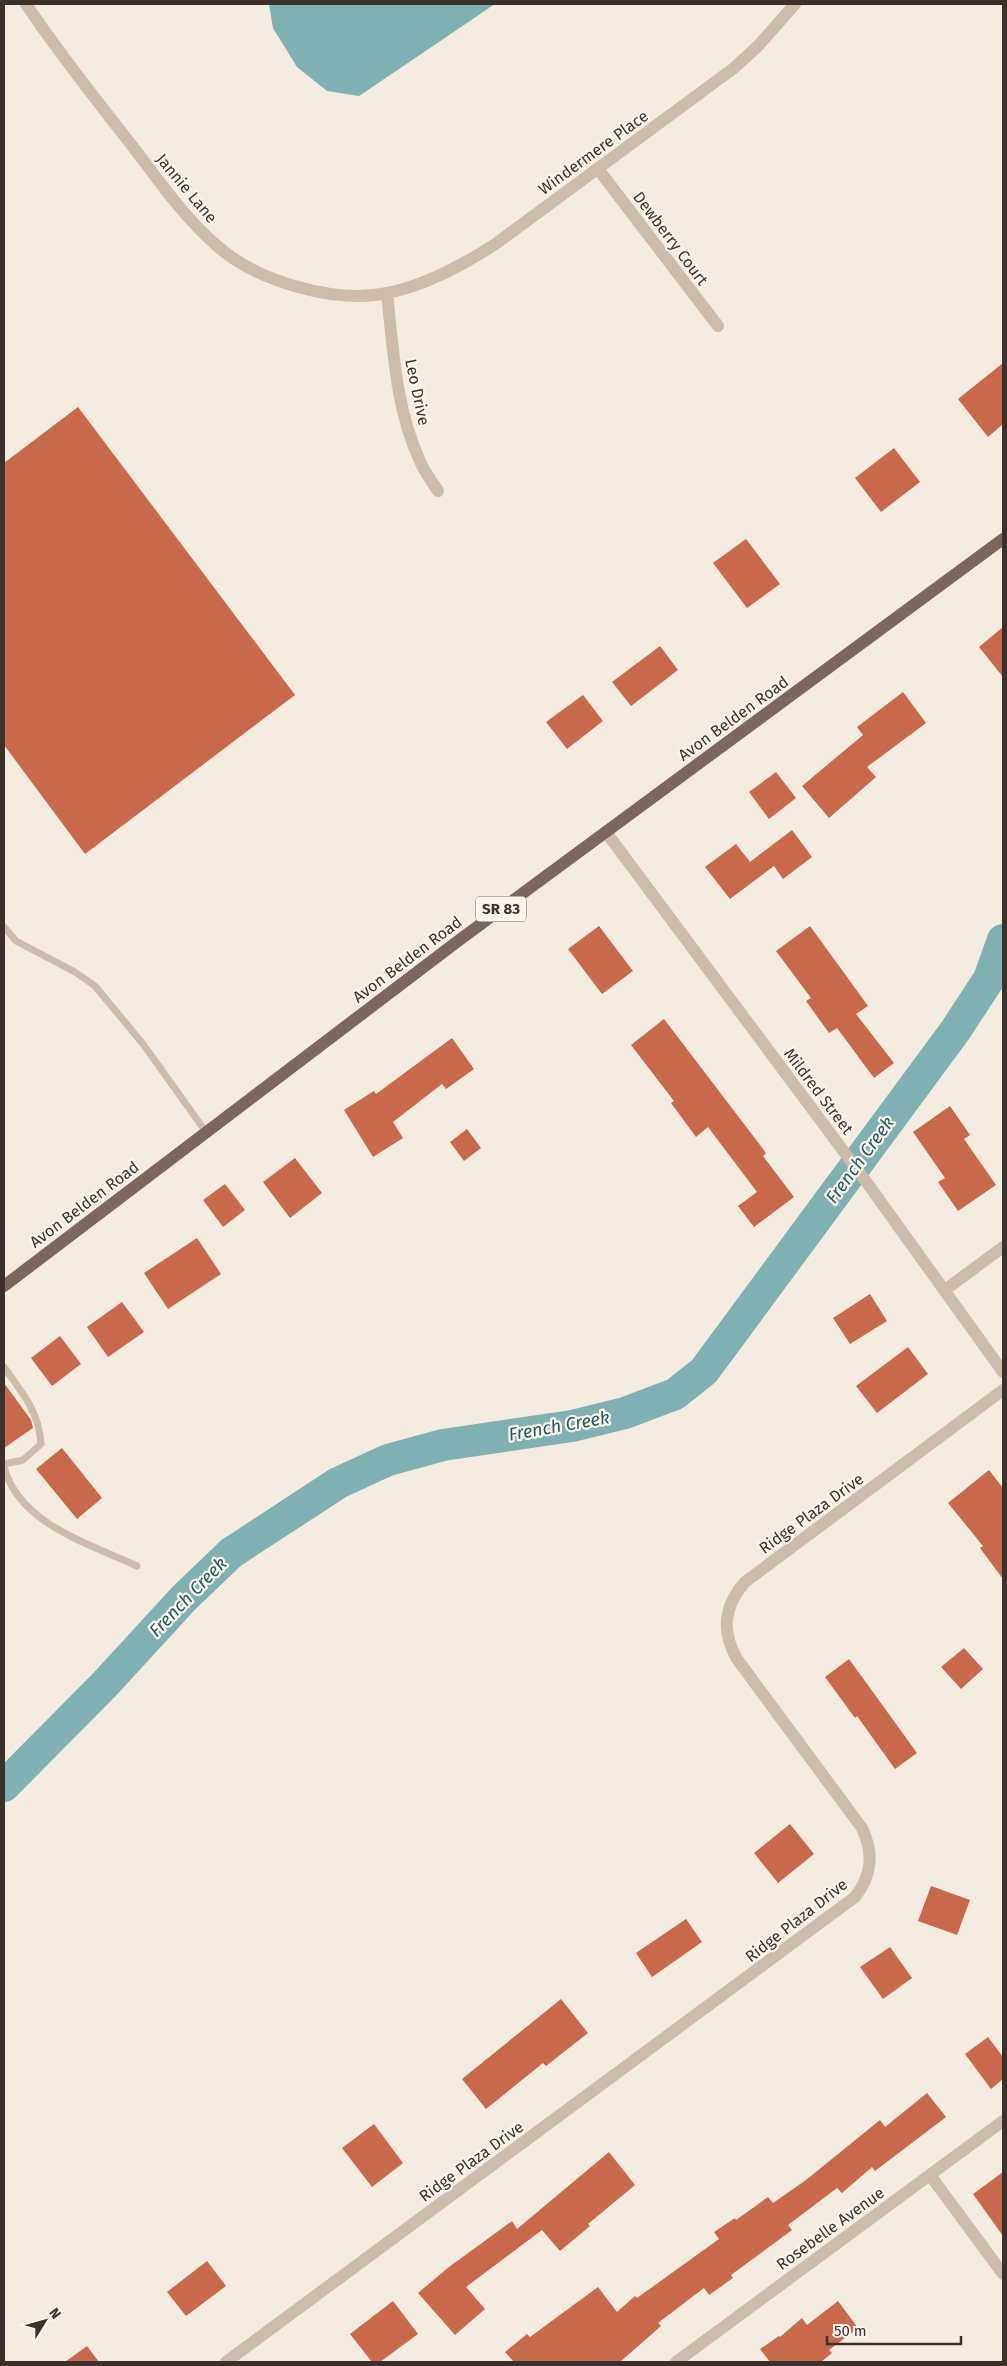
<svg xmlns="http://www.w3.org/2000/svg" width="1007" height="2366" font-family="'Fira Sans',sans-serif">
  <rect width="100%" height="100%" fill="#f4ebe1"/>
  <!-- water -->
  <path fill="#7fb0b2" d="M269,4H495L359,96L327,91L297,67L273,28Z"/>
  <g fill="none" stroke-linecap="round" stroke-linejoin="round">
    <!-- river -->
    <path stroke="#7fb0b2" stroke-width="32" d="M4,1786L105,1684L184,1598L231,1553L338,1483L388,1460L443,1445L572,1426L625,1413L675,1394L704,1371L955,1031L989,979L1003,940"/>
  </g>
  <!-- building -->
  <g fill="#c8694b">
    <path d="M1003,363V424L988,437L958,399Z"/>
    <path d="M78,407L295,695L85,854L4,745V463Z"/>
    <path d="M894,448L920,482L881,512L855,478Z"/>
    <path d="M746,539L780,584L747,608L713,563Z"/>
    <path d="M1003,627V677L979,647Z"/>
    <path d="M660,646L678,670L631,706L612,682Z"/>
    <path d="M903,692L926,723L867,767L876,777L829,818L802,786L863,735L857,727Z"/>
    <path d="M583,695L603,721L567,749L546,722Z"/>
    <path d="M776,772L796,798L769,819L749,792Z"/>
    <path d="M792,830L812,857L783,879L774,866L730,899L705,867L736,844L750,862Z"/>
    <path d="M599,926L633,971L602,994L568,949Z"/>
    <path d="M810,926L868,1006L856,1014L894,1063L874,1078L837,1028L829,1033L806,1001L811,998L776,951Z"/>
    <path d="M664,1019L766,1153L763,1156L794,1197L754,1227L738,1206L757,1192L708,1127L696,1137L671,1103L674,1101L631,1045Z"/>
    <path d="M452,1038L474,1069L446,1089L442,1084L393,1122L403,1138L373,1157L344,1110L374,1091L376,1094Z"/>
    <path d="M950,1106L970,1135L964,1139L996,1185L958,1211L938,1182L945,1178L913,1132Z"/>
    <path d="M467,1129L481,1148L464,1161L450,1142Z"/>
    <path d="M295,1158L322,1193L290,1218L263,1182Z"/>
    <path d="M225,1184L245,1210L223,1227L203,1200Z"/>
    <path d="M197,1238L221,1274L168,1309L144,1273Z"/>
    <path d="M870,1294L887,1321L850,1344L833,1318Z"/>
    <path d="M122,1302L144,1332L108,1357L87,1327Z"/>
    <path d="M60,1336L81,1364L52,1386L31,1358Z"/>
    <path d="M908,1347L928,1374L877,1413L856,1386Z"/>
    <path d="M4,1383L31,1420L33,1428L4,1448Z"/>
    <path d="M62,1448L102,1498L77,1519L36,1469Z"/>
    <path d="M989,1470L1003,1488V1579L980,1548L983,1546L948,1503Z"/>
    <path d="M964,1648L983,1669L961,1689L941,1667Z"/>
    <path d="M849,1659L917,1753L895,1769L857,1716L855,1718L825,1677Z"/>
    <path d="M790,1824L814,1854L778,1883L754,1853Z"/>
    <path d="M931,1886L970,1900L957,1935L918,1921Z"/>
    <path d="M686,1919L702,1942L652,1977L636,1953Z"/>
    <path d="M890,1947L912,1978L883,1999L860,1967Z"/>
    <path d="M561,1999L588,2033L546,2066L543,2063L486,2109L462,2079Z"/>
    <path d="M988,2037L1003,2057V2079L991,2089L965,2054Z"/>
    <path d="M927,2093L946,2117L875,2171L872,2167L842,2193L837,2188L788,2225L792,2230L731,2275L733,2278L709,2295L704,2288L658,2323L661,2326L620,2362H514L505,2352L527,2334L530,2337L598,2287L617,2312L635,2296L637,2298L719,2239L714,2232L735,2218L736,2220L768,2197L773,2203L806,2180L880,2120L885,2127Z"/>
    <path d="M374,2124L403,2163L372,2187L342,2148Z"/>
    <path d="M609,2152L635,2185L588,2224L590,2226L560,2251L542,2230L466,2287L485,2309L455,2335L418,2293L449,2267L512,2221L517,2229Z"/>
    <path d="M1003,2172V2236L973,2194Z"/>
    <path d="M207,2261L226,2286L186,2316L167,2292Z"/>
    <path d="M393,2301L418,2334L380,2362H372L350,2334Z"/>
    <path d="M838,2301L858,2328L829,2350L832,2353L821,2362H770L760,2349L779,2336L780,2337L802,2318L807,2325Z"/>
    <path d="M87,2346L99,2362H65Z"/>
  </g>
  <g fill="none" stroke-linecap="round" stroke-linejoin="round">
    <!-- lane -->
    <g stroke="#cdbbac" stroke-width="7">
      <path d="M4,927L16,941L75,972L95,986L143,1044L206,1132"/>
      <path d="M4,1367C22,1393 39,1411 41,1444L23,1460L4,1464"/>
      <path d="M4,1467C19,1524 90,1544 137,1566"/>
    </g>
    <!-- street -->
    <g stroke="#cdbbac" stroke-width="12">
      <path d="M26,4C58,52 94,97 130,143C157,178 182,215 215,244C255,281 334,304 388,293C426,285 461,266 494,245L734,68L758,46L795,4"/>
      <path d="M598,169L718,326"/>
      <path d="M387,293C393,349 396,410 420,461C424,472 432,481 438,491"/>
      <path d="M606,832L865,1180L1003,1372"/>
      <path d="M945,1290L1003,1247"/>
      <path d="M930,2175L1003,2274"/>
      <path d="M226,2362L855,1897C872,1875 874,1854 862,1828L737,1659C721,1631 724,1606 745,1582L1003,1390"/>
      <path d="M676,2362L1003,2121"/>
    </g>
    <!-- primary -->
    <path stroke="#7d675c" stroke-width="12" d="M4,1286L458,941L1003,539"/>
  </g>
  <g text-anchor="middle" stroke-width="4.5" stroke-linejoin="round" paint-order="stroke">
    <!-- shield labels -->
    <rect fill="#fbf5ee" stroke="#756b66" stroke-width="1" x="476" y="896.5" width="50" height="25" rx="4"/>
    <g font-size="15" font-weight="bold" fill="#3b302b">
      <text x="501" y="914">SR 83</text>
    </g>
    <!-- street labels -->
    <g font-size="16" fill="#3b302b" stroke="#fbf5ee">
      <text transform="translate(593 152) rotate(-36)" y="6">Windermere Place</text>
      <text transform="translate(187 188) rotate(50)" y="6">Jannie Lane</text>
      <text transform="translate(671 238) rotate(53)" y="6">Dewberry Court</text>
      <text transform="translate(418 392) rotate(78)" y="6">Leo Drive</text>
      <text transform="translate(733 718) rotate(-36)" y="6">Avon Belden Road</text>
      <text transform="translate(407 959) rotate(-37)" y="6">Avon Belden Road</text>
      <text transform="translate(819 1091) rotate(53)" y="6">Mildred Street</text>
      <text transform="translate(84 1204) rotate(-37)" y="6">Avon Belden Road</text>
      <text transform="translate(811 1513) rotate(-36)" y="6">Ridge Plaza Drive</text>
      <text transform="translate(796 1920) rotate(-38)" y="6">Ridge Plaza Drive</text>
      <text transform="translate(471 2161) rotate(-36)" y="6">Ridge Plaza Drive</text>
      <text transform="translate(830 2228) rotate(-36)" y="6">Rosebelle Avenue</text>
    </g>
    <!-- water labels -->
    <g font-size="18" font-style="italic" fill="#1f5a5e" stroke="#fbf5ee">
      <text transform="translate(860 1160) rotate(-54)" y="6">French Creek</text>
      <text transform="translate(559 1426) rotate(-10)" y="6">French Creek</text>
      <text transform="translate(188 1597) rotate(-46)" y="6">French Creek</text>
    </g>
  </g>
  <!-- border -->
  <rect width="1007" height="2366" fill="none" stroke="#3b302b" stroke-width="10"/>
  <!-- north arrow -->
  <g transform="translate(45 2321) rotate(53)" stroke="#fbf5ee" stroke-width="4" paint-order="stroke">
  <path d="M0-4L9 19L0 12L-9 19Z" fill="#3b302b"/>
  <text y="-8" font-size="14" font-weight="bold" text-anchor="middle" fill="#3b302b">N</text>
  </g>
  <!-- scale -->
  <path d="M827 2336v8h134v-8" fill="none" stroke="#3b302b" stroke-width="2.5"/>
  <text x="834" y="2336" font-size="15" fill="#3b302b" stroke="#fbf5ee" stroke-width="4" paint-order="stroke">50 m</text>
</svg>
